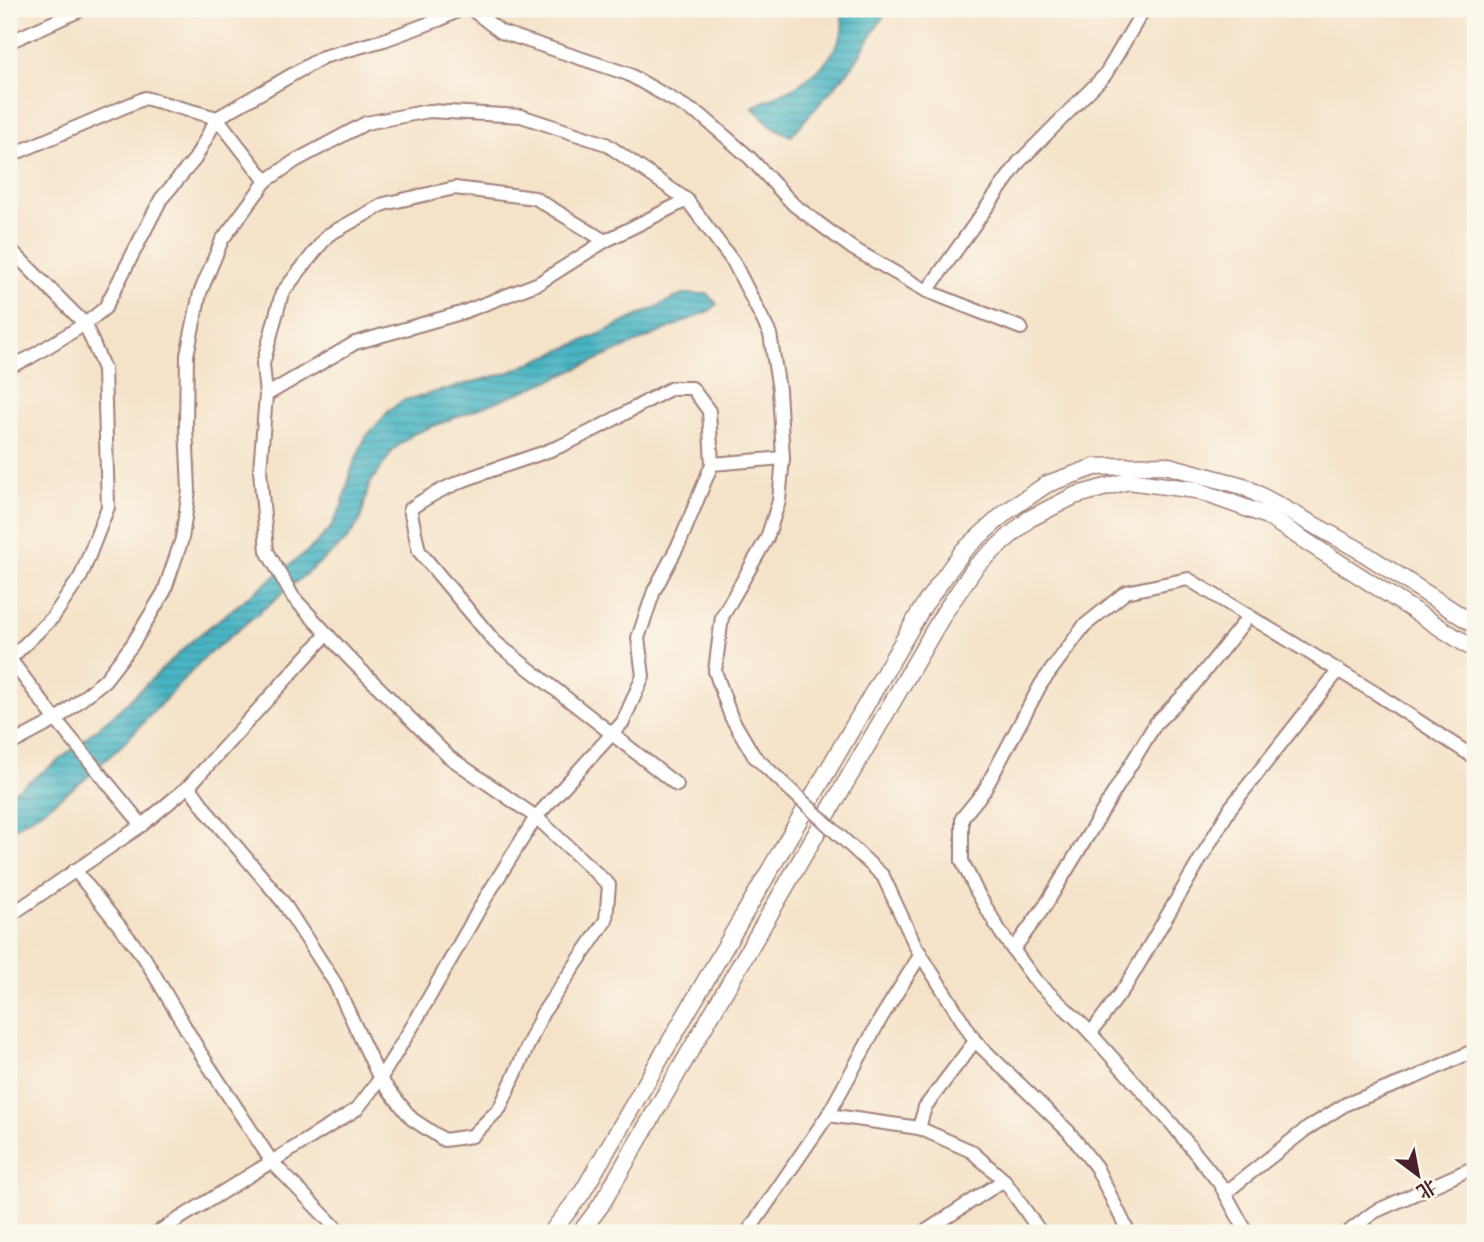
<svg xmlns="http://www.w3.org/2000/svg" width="1484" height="1242" font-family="'Sorts Mill Goudy','Noto Serif SC',serif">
  <defs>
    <pattern id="water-rules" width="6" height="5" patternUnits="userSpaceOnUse" patternTransform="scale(1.75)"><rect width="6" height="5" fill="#49b6c4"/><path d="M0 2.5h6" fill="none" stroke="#3f939f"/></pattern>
  </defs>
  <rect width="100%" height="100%" fill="#fbf7ec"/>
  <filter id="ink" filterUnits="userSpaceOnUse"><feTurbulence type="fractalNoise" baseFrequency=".0143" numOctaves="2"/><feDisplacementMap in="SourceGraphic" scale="14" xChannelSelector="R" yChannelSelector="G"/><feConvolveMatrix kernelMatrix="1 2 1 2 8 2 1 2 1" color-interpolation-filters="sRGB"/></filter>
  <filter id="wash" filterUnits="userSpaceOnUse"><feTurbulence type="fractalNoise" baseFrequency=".00686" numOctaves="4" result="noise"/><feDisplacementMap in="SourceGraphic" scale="28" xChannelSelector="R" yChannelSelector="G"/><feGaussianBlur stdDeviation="1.57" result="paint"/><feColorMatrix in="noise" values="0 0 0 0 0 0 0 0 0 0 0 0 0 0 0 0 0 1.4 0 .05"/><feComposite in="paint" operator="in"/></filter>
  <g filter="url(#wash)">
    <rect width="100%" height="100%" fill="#f5e3c9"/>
    <!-- water -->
    <g fill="url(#water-rules)" stroke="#4a6a78" stroke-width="2">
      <path d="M842,9H882L886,12L852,67L791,136L773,127L752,107C788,92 827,75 841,36C844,29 842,17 842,9Z"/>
      <path d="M683,294H707L717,304L711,310L544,383L413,434L394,449L369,485L360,521L346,541L205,657L125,742L84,780L46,808L9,831V795L57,762L117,712L194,639L309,550L330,529L342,506L352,468L365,438L388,412L402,401L507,373L600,334Z"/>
    </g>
  </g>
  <g filter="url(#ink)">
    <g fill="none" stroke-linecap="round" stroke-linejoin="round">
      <defs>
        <g id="street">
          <path d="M471,9L501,32L628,74L703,117L750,158L794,205L852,248L927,291L1021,328"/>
          <path d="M9,42L83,9"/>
          <path d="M9,156L145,98L217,118L266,181"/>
          <path d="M9,248L85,324L104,369L108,507L81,576L53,617L9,660"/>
          <path d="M927,291L1019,162L1105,75L1144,9"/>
          <path d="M9,367L29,358L85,324L105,308L161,199L195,159L217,118L323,57L384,40L441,19L461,9"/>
          <path d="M266,395L263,364L282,293L328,235L384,204L455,188L535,198L605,241"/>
          <path d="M10,659L56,720L142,825L189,786L209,814L283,902L335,983L380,1079L412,1119L444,1140L472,1136L500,1108L542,1014L606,920L609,885L536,817L449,757L349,658L293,597L267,551L260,470L266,395L355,343L461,313L539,283L605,241L687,200"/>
          <path d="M9,745L56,720L105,680L132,645L164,592L182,539L189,490L186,426L187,355L200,293L222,240L266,181L295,161L366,123L429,111L521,116L606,144L687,200L734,263L770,334L779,390L783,458L779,501L767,538L722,617L715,671L731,717L754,756"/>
          <path d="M677,785L495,642L419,551L410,509C454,477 508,467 558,447C597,431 634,407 672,388H692L709,411L712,464"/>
          <path d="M189,786L327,634"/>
          <path d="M75,870L144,957L201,1054L272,1162L341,1233"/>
          <path d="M883,876L916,947L975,1041L1068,1131L1096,1167L1129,1233"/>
          <path d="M9,916L142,825"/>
          <path d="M1013,950L1045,906L1156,723L1192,687L1249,616"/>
          <path d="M1091,1033L1127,984L1231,807L1339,670"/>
          <path d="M975,1041L925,1107L919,1128L971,1151L1004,1180L1041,1233"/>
          <path d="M828,1115L881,1018L921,954"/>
          <path d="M1225,1193L1305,1130L1346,1104L1414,1078L1475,1050"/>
          <path d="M161,1230L357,1109L380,1079L415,1022L485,899L536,817L623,722L643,676L638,638L654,591L680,542L712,464L783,458"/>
          <path d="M747,1233L828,1115L919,1128"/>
          <path d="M923,1233L1004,1180"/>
          <path d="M1247,1233L1220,1184L1172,1124L1083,1025L1035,980L1001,933L977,892L962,861V818L984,791L1041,684L1084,626L1126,592L1188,579L1377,694L1475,758"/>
          <path d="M1347,1233L1374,1212L1475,1167"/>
        </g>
        <g id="secondary">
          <path d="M551,1233L582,1193L924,605L963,551L1006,512L1047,484L1095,467L1165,465L1243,486L1356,548L1475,625"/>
          <path d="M580,1233L601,1205L944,613L976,566L1029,519L1074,496L1128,481L1196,490L1265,515L1475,650"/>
        </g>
      </defs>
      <!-- street casing -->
      <use href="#street" stroke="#a0817a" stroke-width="16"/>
      <!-- secondary casing -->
      <use href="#secondary" stroke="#a0817a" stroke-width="19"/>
      <!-- street -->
      <use href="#street" stroke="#fff" stroke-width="12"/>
      <!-- secondary -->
      <use href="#secondary" stroke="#fff" stroke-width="16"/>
      <defs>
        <path id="street-bridge" d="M754,756L883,876"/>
      </defs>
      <!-- street-bridge casing -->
      <use href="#street-bridge" stroke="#a0817a" stroke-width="16" stroke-linecap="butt"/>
      <!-- street-bridge -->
      <use href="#street-bridge" stroke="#fff" stroke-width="12"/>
    </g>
  </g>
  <!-- margin -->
  <rect width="1484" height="1242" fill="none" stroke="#fbf7ec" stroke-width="35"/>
  <!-- north arrow -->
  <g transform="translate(1418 1175) rotate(148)" stroke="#fbf7ec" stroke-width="5" paint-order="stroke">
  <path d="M0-5L12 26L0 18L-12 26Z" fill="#4a1f2b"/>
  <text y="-10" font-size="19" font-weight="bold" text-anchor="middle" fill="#4a1f2b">北</text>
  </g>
</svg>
